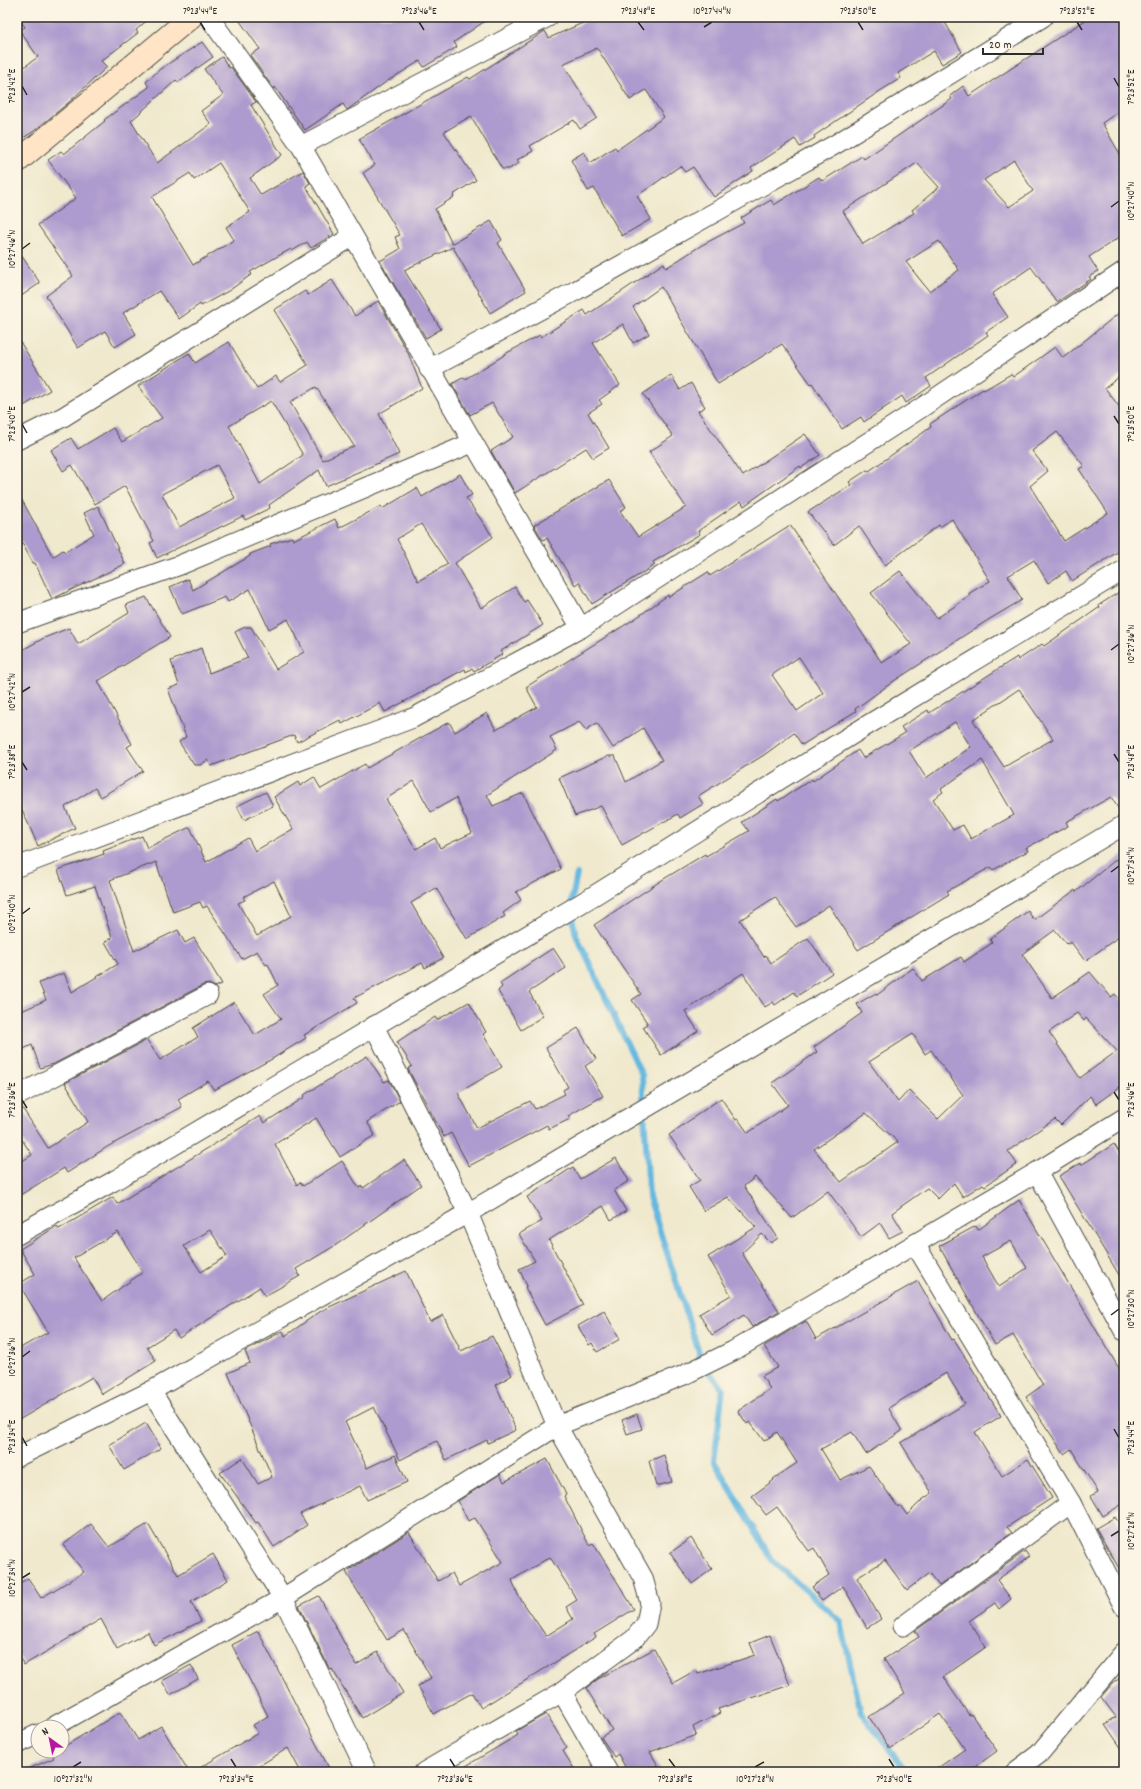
<svg xmlns="http://www.w3.org/2000/svg" width="1141" height="1789" font-family="Dekko,sans-serif">
  <rect width="100%" height="100%" fill="#fcf5e5"/>
  <filter id="ink" filterUnits="userSpaceOnUse"><feTurbulence type="fractalNoise" baseFrequency=".025" numOctaves="2"/><feDisplacementMap in="SourceGraphic" scale="8" xChannelSelector="R" yChannelSelector="G"/><feConvolveMatrix kernelMatrix="1 2 1 2 8 2 1 2 1" color-interpolation-filters="sRGB"/></filter>
  <filter id="wash" filterUnits="userSpaceOnUse"><feTurbulence type="fractalNoise" baseFrequency=".012" numOctaves="4" result="noise"/><feDisplacementMap in="SourceGraphic" scale="16" xChannelSelector="R" yChannelSelector="G"/><feGaussianBlur stdDeviation="0.9" result="paint"/><feColorMatrix in="noise" values="0 0 0 0 0 0 0 0 0 0 0 0 0 0 0 0 0 1.4 0 .05"/><feComposite in="paint" operator="in"/></filter>
  <g filter="url(#wash)">
    <rect width="100%" height="100%" fill="#f0e9ce"/>
    <g fill="none" stroke-linecap="round" stroke-linejoin="round">
      <!-- stream -->
      <path stroke="#65b8e0" stroke-width="6" d="M577,874L570,909L576,935L642,1075L649,1197L703,1365L723,1388L714,1461L772,1560L841,1622L861,1713L907,1772"/>
    </g>
    <g id="blocks">
      <!-- building -->
      <g fill="#ad9ace" fill-rule="evenodd">
        <path d="M18,17H151L136,30L138,33L101,61L107,67L68,103L34,131L17,142V72L38,57L20,31L25,27Z"/>
        <path d="M237,17H491L454,42L457,47L424,67L420,61L386,82L347,110L343,104L305,130L275,87L274,89L250,55L260,49Z"/>
        <path d="M596,17H942L962,52L942,64L934,51L898,73L901,78L880,91L814,136L815,138L800,147L795,139L751,168L753,171L714,197L693,167L685,172L680,166L637,196L651,219L622,236L594,188L588,191L571,160L584,152L590,163L615,147L617,150L664,117L646,90L630,100L597,48L563,64L597,118L580,129L574,120L530,146L533,151L517,160L519,163L509,169H502L471,116L444,132L476,180L453,195L454,197L435,209L452,244L491,221L502,240L498,243L526,291L490,313L453,247L404,270L441,329L426,338L380,261L400,249L395,237L400,235L363,173L375,165L359,139L468,77L470,79L545,31L549,38Z"/>
        <path d="M1090,17H1124V108L1102,123L1124,161V234L1089,257L1098,271L1089,277L1091,279L1057,302L1031,267L992,294L1008,317L986,332L988,335L926,378L931,386L906,403L902,396L864,422L861,417L842,429L812,383L811,384L782,344L718,384L661,287L633,307L649,334L633,343L623,324L593,343L620,385L599,400L602,404L588,413L609,448L593,458L586,448L515,493L491,451L513,437L492,403L470,415L452,384L464,377L465,379L503,356V355L540,335L541,337L584,310L587,315L664,263L666,268L702,245L744,223L741,218L771,200L774,205L819,177L822,181L862,156L864,159L952,99L950,96L963,86L969,96ZM1014,160L1033,191L1009,207L984,180ZM917,163L939,187L912,210L914,213L863,244L843,211ZM939,241L959,270L929,291L906,262Z"/>
        <path d="M202,42L213,57L178,82L176,80L131,121L157,163L211,124L201,111L223,95L204,69L222,57L229,68L231,67L256,102L251,105L282,155L250,178L261,195L303,171L310,183L306,186L334,234L311,248L307,242L292,251L291,249L278,256L250,272L252,274L230,290L201,306L200,304L179,319L159,291L123,313L136,334L115,347L105,331L78,348L46,296L73,276L38,225L76,198L48,160L61,151L64,154L105,121L104,120L149,87L146,82L160,69ZM219,163L250,212L226,227L234,240L193,265L152,197L190,173L194,180Z"/>
        <path d="M17,249L40,283L17,299Z"/>
        <path d="M332,280L355,316L378,301L408,353L422,388L379,414L399,454L326,486L319,470L269,505L270,508L245,520L243,516L157,558L150,543L154,541L125,486L95,504L72,465L63,471L51,450L71,438L78,449L113,428L122,442L162,418L138,386L189,353L195,363L229,342L257,389L276,376L280,382L308,365L274,310L305,291L308,295ZM316,387L354,446L323,460L290,402ZM271,401L303,455L260,484L229,426ZM217,465L235,498L179,527L162,494Z"/>
        <path d="M1124,309V373L1105,388L1124,413V548L1072,581L1066,571L1048,583L1034,560L1008,576L1022,600L988,620L894,681L855,709L856,711L802,745L794,733L764,755L698,796L703,804L680,818L678,814L622,845L601,806L575,816L559,778L608,756H615L626,782L662,760L643,728L613,748L597,723L586,730L579,722L550,737L557,750L487,795L493,806L523,793L561,869L516,892L521,900L503,913L505,916L467,939L436,888L411,903L443,958L425,968L422,963L354,998L357,1003L304,1035L306,1038L272,1059L214,1090L208,1081L178,1099L182,1107L107,1147L67,1173L64,1168L17,1197V1164L32,1155L17,1132V1107L21,1106L48,1148L88,1122L65,1083L147,1040L160,1060L198,1037L193,1028L234,1002L255,1035L281,1019L264,994L278,985L268,964L266,965L257,951L242,959L207,906L203,908L200,902L173,912L156,862L110,880L134,951L178,930L185,943L194,938L222,984L215,987L209,984L203,985L54,1064L40,1068L32,1045L17,1052V1013L46,1000L39,983L64,973L72,992L118,964L105,942L112,938L95,886L67,895L58,870L104,854L103,851L142,836L147,848L190,827L206,862L248,838L255,851L293,829L274,797L298,782L300,786L314,777L321,789L365,764L367,768L449,722L455,732L487,713L496,730L537,707L526,687L636,618L668,595L669,597L708,572L710,576L790,525L882,663L911,644L871,593L900,571L937,618L970,596L968,594L990,581L952,519L940,527L939,525L885,565L859,526L834,545L808,512L851,485L849,482L867,470L869,471L931,427L930,424L983,389L984,390L1011,374L1013,377L1055,347L1063,358ZM1057,432L1084,466L1079,469L1108,513L1064,541L1030,486L1048,471L1032,451ZM799,657L823,693L797,711L772,675ZM414,781L431,812L456,798L472,833L440,848L435,838L416,849L386,799ZM274,881L291,916L257,936L238,903L245,900L243,897Z"/>
        <path d="M17,337L50,390L17,410Z"/>
        <path d="M671,375L680,390L691,383L705,407L698,411L743,476L805,434L820,455L801,468L800,466L744,506L741,501L698,531L700,534L653,562L655,565L592,604L579,582L575,585L547,538L543,540L534,525L609,480L626,507L620,511L638,537L686,507L649,452L673,436L643,394Z"/>
        <path d="M460,474L472,495L466,498L493,537L455,563L481,608L515,587L524,602L527,600L543,625L501,651L503,654L474,671L472,668L466,672L465,669L385,712L380,703L342,724L340,720L297,742L294,735L211,766L208,760L200,765H194L179,742L186,737L168,689L179,685L171,661L201,648L209,673L248,658L235,632L245,627H251L276,669L304,652L288,619L269,629L250,589L228,602L225,597L182,614L170,587L188,579L193,590L250,556V554L271,546L270,544L292,537L293,540L335,519L339,528L381,506L382,509L417,488L422,497ZM421,524L448,564L418,581L397,539Z"/>
        <path d="M17,491L53,557L63,550L65,552L94,534L84,513L98,506L125,564L52,599L35,563H33L17,534Z"/>
        <path d="M1124,589V814H1122L1111,797L1066,822L1068,826L1026,848L1028,851L993,870L991,867L947,891L949,894L858,950L829,905L796,927L775,897L740,920L764,957L766,955L771,963L808,938L832,973L797,996L794,992L775,1005L773,1002L765,1007L743,973L685,1011L698,1031L661,1055L643,1027L648,1024L632,1000L641,994L594,925L662,880L705,854L706,856L749,831L742,822L777,799L778,801L812,779L813,781L858,750L863,758L905,733L901,727L928,710L929,713L1017,657L1018,660L1042,644L1044,646L1100,607L1099,605ZM1019,689L1053,739L1004,767L973,720ZM955,722L971,747L926,778L909,751ZM982,760L1014,815L971,839L963,825L953,830L933,799L943,792L941,789Z"/>
        <path d="M146,597L170,637L98,681L132,744L127,747L143,771L101,797L95,788L65,807L75,828L38,846L17,798V653L44,638L69,628L78,644L129,613L126,605Z"/>
        <path d="M266,792L273,806L244,820L237,806Z"/>
        <path d="M1124,853V933L1085,961L1071,942L1067,944L1055,930L1022,954L1052,998L1090,972L1111,997L1115,994L1124,1004V1084L1096,1104L1090,1096L1061,1125L1055,1119L1008,1151L1017,1164L985,1186L983,1184L963,1197L954,1183L938,1199L927,1188L892,1213L903,1231L889,1238L880,1223L861,1237L828,1191L792,1218L755,1177L744,1186L778,1238L771,1243L762,1234L742,1253L779,1311L752,1327L744,1315L712,1335L699,1314L731,1295L708,1257L756,1227L728,1197L704,1211L689,1187L700,1180L669,1135L721,1098L736,1120L738,1119L748,1133L788,1105L772,1083L817,1052L814,1047L862,1013L857,1004L876,993L877,995L913,968L922,981L961,957L964,962L992,943L990,939L1028,911L1034,920L1075,890L1076,892ZM1077,1013L1084,1021L1086,1018L1117,1051L1080,1078L1049,1032ZM913,1034L925,1054L931,1050L963,1095L938,1119L909,1090L898,1102L869,1062ZM866,1113L898,1142L841,1182L814,1149Z"/>
        <path d="M553,948L566,968L529,992L543,1016L521,1030L498,991L502,987L500,983Z"/>
        <path d="M469,1002L486,1032L483,1034L502,1067L458,1093L477,1128L530,1101L535,1109L565,1094L563,1090L568,1087L546,1048L578,1028L596,1059L585,1066L603,1096L568,1116L570,1119L549,1129L547,1125L469,1166L451,1133L444,1137L408,1069L412,1066L397,1042L435,1017L437,1020Z"/>
        <path d="M367,1056L384,1082L389,1080L400,1101L367,1122L375,1135L340,1157L316,1118L275,1144L297,1185L300,1182L303,1186L342,1161L359,1188L362,1186L363,1188L404,1160L421,1185L336,1245L296,1269L300,1276L265,1296L260,1287L179,1338L174,1330L147,1347L156,1361L102,1394L92,1377L17,1421V1350L48,1332L19,1284L35,1274L20,1249L57,1226L59,1229L113,1197L117,1204L260,1116L264,1123L305,1097L304,1095ZM210,1230L227,1256L201,1272L184,1246ZM118,1232L143,1272L102,1301L74,1258Z"/>
        <path d="M1114,1144L1124,1160V1283L1059,1176L1081,1163V1165Z"/>
        <path d="M616,1158L629,1181L614,1190L626,1211L611,1220L603,1206L549,1240L583,1305L545,1325L525,1287L527,1286L519,1269L535,1261L519,1234L542,1221L527,1197L573,1167L580,1179Z"/>
        <path d="M1019,1200L1124,1377V1503L1103,1516L1091,1496L1098,1492L1071,1449L1064,1454L1026,1397L1043,1385L1013,1335L995,1345L939,1246L976,1226L978,1230ZM1011,1241L1027,1268L999,1287L982,1257Z"/>
        <path d="M406,1271L430,1322L443,1315L461,1351L492,1336L512,1375L496,1385L516,1430L488,1443L487,1440L446,1460L437,1441L400,1460L374,1407L345,1422L367,1468L395,1455L407,1482L367,1500L360,1486L300,1514L307,1525L274,1547L258,1522L256,1523L220,1473L242,1458L258,1484L272,1477L228,1373L250,1363L245,1351L283,1331L285,1336L321,1311Z"/>
        <path d="M918,1281L952,1340L954,1339L1001,1416L975,1432L1002,1476L1028,1459L1052,1498L1007,1527L1012,1533L939,1586L929,1573L907,1590L885,1560L857,1578L881,1619L867,1628L843,1586L822,1601L812,1587L829,1575L814,1548L809,1551L777,1507L766,1515L752,1496L774,1480L773,1479L797,1463L777,1432L764,1441L750,1422L747,1424L738,1411L770,1389L762,1376L778,1367L764,1346L806,1321L816,1339ZM946,1373L965,1404L901,1443L932,1493L922,1500L907,1515L900,1505L898,1507L869,1466L840,1480L821,1449L852,1432L866,1454L902,1431L889,1409L890,1407Z"/>
        <path d="M604,1311L620,1339L597,1352L592,1343L589,1345L578,1326Z"/>
        <path d="M637,1414L642,1429L627,1434L622,1420Z"/>
        <path d="M146,1423L161,1448L124,1470L109,1445Z"/>
        <path d="M664,1455L672,1482L656,1486L649,1461Z"/>
        <path d="M547,1459L566,1494L564,1496L589,1545L593,1543L634,1609L594,1634L596,1637L481,1708L472,1693L434,1714L418,1686L431,1678L404,1630L387,1640L346,1572L409,1532L438,1581L452,1573L459,1586L503,1562L475,1518L468,1521L458,1501L500,1474L504,1482ZM550,1557L577,1600L566,1607L573,1619L546,1636L518,1595L512,1580Z"/>
        <path d="M1115,1517L1124,1532V1577L1096,1528Z"/>
        <path d="M91,1524L109,1547L148,1524L178,1575L213,1554L228,1580L191,1602L201,1621L154,1645L148,1632L117,1649L101,1619L24,1665L17,1654V1585L28,1578L41,1598L84,1572L63,1545Z"/>
        <path d="M691,1538L712,1569L692,1584L670,1553Z"/>
        <path d="M1025,1551L1029,1557L997,1580L1011,1599L999,1609L995,1603L969,1621L986,1647L943,1677L969,1715L971,1714L997,1751L968,1772H932L965,1749L940,1714L890,1749L869,1717L905,1693L884,1659L919,1637L915,1631Z"/>
        <path d="M319,1596L356,1665L378,1652L403,1693L362,1718L332,1669L330,1670L299,1606Z"/>
        <path d="M258,1631L297,1707L331,1772H301L288,1748L249,1772H193L258,1733L253,1725L268,1716L232,1645Z"/>
        <path d="M770,1635L790,1685L718,1709L720,1713L693,1727L696,1735L650,1752L662,1772H628L618,1754L614,1757L601,1737L612,1730L586,1688L598,1679L654,1649L673,1683L696,1670L698,1674L755,1655L750,1643Z"/>
        <path d="M191,1665L198,1679L170,1695L162,1681Z"/>
        <path d="M1124,1675V1752L1105,1724L1116,1717L1101,1697L1112,1684Z"/>
        <path d="M120,1712L138,1740L161,1726L189,1772H21L54,1758L52,1754L57,1751H62V1748Z"/>
        <path d="M546,1714L567,1748L563,1751L576,1772H456L518,1735L516,1731Z"/>
      </g>
    </g>
  </g>
  <g filter="url(#ink)">
    <use href="#blocks" fill-opacity="0" stroke="#494843" stroke-width="1"/>
    <g fill="none" stroke-linecap="round" stroke-linejoin="round">
      <defs>
        <g id="minor">
          <path d="M209,17L301,146L581,628"/>
          <path d="M301,146L548,17"/>
          <path d="M429,369L577,290L836,144L1043,17"/>
          <path d="M17,440L63,417L353,236"/>
          <path d="M17,623L180,565L472,443"/>
          <path d="M17,867L413,718L581,628L921,408L1124,271"/>
          <path d="M374,1026L468,1213L557,1426L643,1578L650,1603L646,1624L634,1639L562,1692L424,1772"/>
          <path d="M17,1096L208,995"/>
          <path d="M1037,1172L1124,1331"/>
          <path d="M17,1235L112,1182L590,898L866,726L1124,570"/>
          <path d="M915,1244L1071,1503L1124,1607"/>
          <path d="M151,1391L283,1598L367,1772"/>
          <path d="M17,1457L151,1391L468,1213L1124,825"/>
          <path d="M903,1626L1071,1503"/>
          <path d="M562,1692L608,1772"/>
          <path d="M53,1727L283,1598L557,1426L684,1375L733,1351L1037,1172L1124,1118"/>
          <path d="M17,1744L38,1734"/>
          <path d="M1015,1772L1039,1754L1124,1652"/>
        </g>
        <path id="secondary" d="M17,162L191,17"/>
      </defs>
      <!-- minor casing -->
      <use href="#minor" stroke="#494843" stroke-width="21"/>
      <!-- secondary casing -->
      <use href="#secondary" stroke="#494843" stroke-width="24"/>
      <!-- minor -->
      <use href="#minor" stroke="#fff" stroke-width="19"/>
      <!-- secondary -->
      <use href="#secondary" stroke="#ffe4c6" stroke-width="22"/>
    </g>
  </g>
  <!-- ticks -->
  <path fill="none" stroke="#2b2b2b" stroke-width="1.5" d="M200,22L205,30M419,22L424,30M638,22L644,30M858,22L863,30M1077,22L1082,30M704,27L712,22M1114,78L1119,87M22,86L27,95M1111,207L1119,201M22,249L30,243M1114,416L1119,424M22,424L27,433M1111,650L1119,644M22,692L30,687M1114,754L1119,762M22,762L27,770M1111,872L1119,866M22,914L30,908M1114,1092L1119,1100M22,1100L27,1108M1111,1315L1119,1309M22,1357L30,1351M1114,1429L1119,1438M22,1437L27,1446M1111,1536L1119,1531M22,1578L30,1573M231,1759L236,1767M450,1759L455,1767M669,1759L675,1767M889,1759L894,1767M73,1767L81,1762M755,1767L764,1762"/>
  <!-- margin -->
  <rect width="1141" height="1789" fill="none" stroke="#fcf5e5" stroke-width="44"/>
  <!-- north arrow -->
  <g transform="translate(50 1739) rotate(327)"><circle r="19" fill="#fcf5e5" stroke="#a8a49b"/>
  <path d="M0-3L7 15L0 10L-7 15Z" fill="#b5179e"/>
  <text y="-6" font-size="11" font-weight="bold" text-anchor="middle" fill="#2b2b2b">N</text>
  </g>
  <!-- scale -->
  <path d="M983 48v6h60v-6" fill="none" stroke="#2b2b2b" stroke-width="2"/>
  <text x="989" y="48" font-size="12" fill="#2b2b2b" stroke="#fcf5e5" stroke-width="3" paint-order="stroke">20 m</text>
  <rect x="22" y="22" width="1097" height="1745" fill="none" stroke="#2b2b2b" stroke-width="1.5"/>
  <g font-size="10" text-anchor="middle" fill="#2b2b2b">
    <text x="200" y="14">7°23'44"E</text>
    <text x="419" y="14">7°23'46"E</text>
    <text x="638" y="14">7°23'48"E</text>
    <text x="712" y="14">10°27'44"N</text>
    <text x="858" y="14">7°23'50"E</text>
    <text x="1077" y="14">7°23'52"E</text>
    <text transform="translate(11 86) rotate(-90)" y="4">7°23'42"E</text>
    <text transform="translate(1130 87) rotate(-90)" y="4">7°23'52"E</text>
    <text transform="translate(1130 201) rotate(-90)" y="4">10°27'40"N</text>
    <text transform="translate(11 249) rotate(-90)" y="4">10°27'46"N</text>
    <text transform="translate(11 424) rotate(-90)" y="4">7°23'40"E</text>
    <text transform="translate(1130 424) rotate(-90)" y="4">7°23'50"E</text>
    <text transform="translate(1130 644) rotate(-90)" y="4">10°27'36"N</text>
    <text transform="translate(11 692) rotate(-90)" y="4">10°27'42"N</text>
    <text transform="translate(11 762) rotate(-90)" y="4">7°23'38"E</text>
    <text transform="translate(1130 762) rotate(-90)" y="4">7°23'48"E</text>
    <text transform="translate(1130 866) rotate(-90)" y="4">10°27'34"N</text>
    <text transform="translate(11 914) rotate(-90)" y="4">10°27'40"N</text>
    <text transform="translate(11 1100) rotate(-90)" y="4">7°23'36"E</text>
    <text transform="translate(1130 1100) rotate(-90)" y="4">7°23'46"E</text>
    <text transform="translate(1130 1309) rotate(-90)" y="4">10°27'30"N</text>
    <text transform="translate(11 1357) rotate(-90)" y="4">10°27'36"N</text>
    <text transform="translate(11 1437) rotate(-90)" y="4">7°23'34"E</text>
    <text transform="translate(1130 1438) rotate(-90)" y="4">7°23'44"E</text>
    <text transform="translate(1130 1531) rotate(-90)" y="4">10°27'28"N</text>
    <text transform="translate(11 1578) rotate(-90)" y="4">10°27'34"N</text>
    <text x="73" y="1782">10°27'32"N</text>
    <text x="236" y="1782">7°23'34"E</text>
    <text x="455" y="1782">7°23'36"E</text>
    <text x="675" y="1782">7°23'38"E</text>
    <text x="755" y="1782">10°27'28"N</text>
    <text x="894" y="1782">7°23'40"E</text>
  </g>
</svg>
